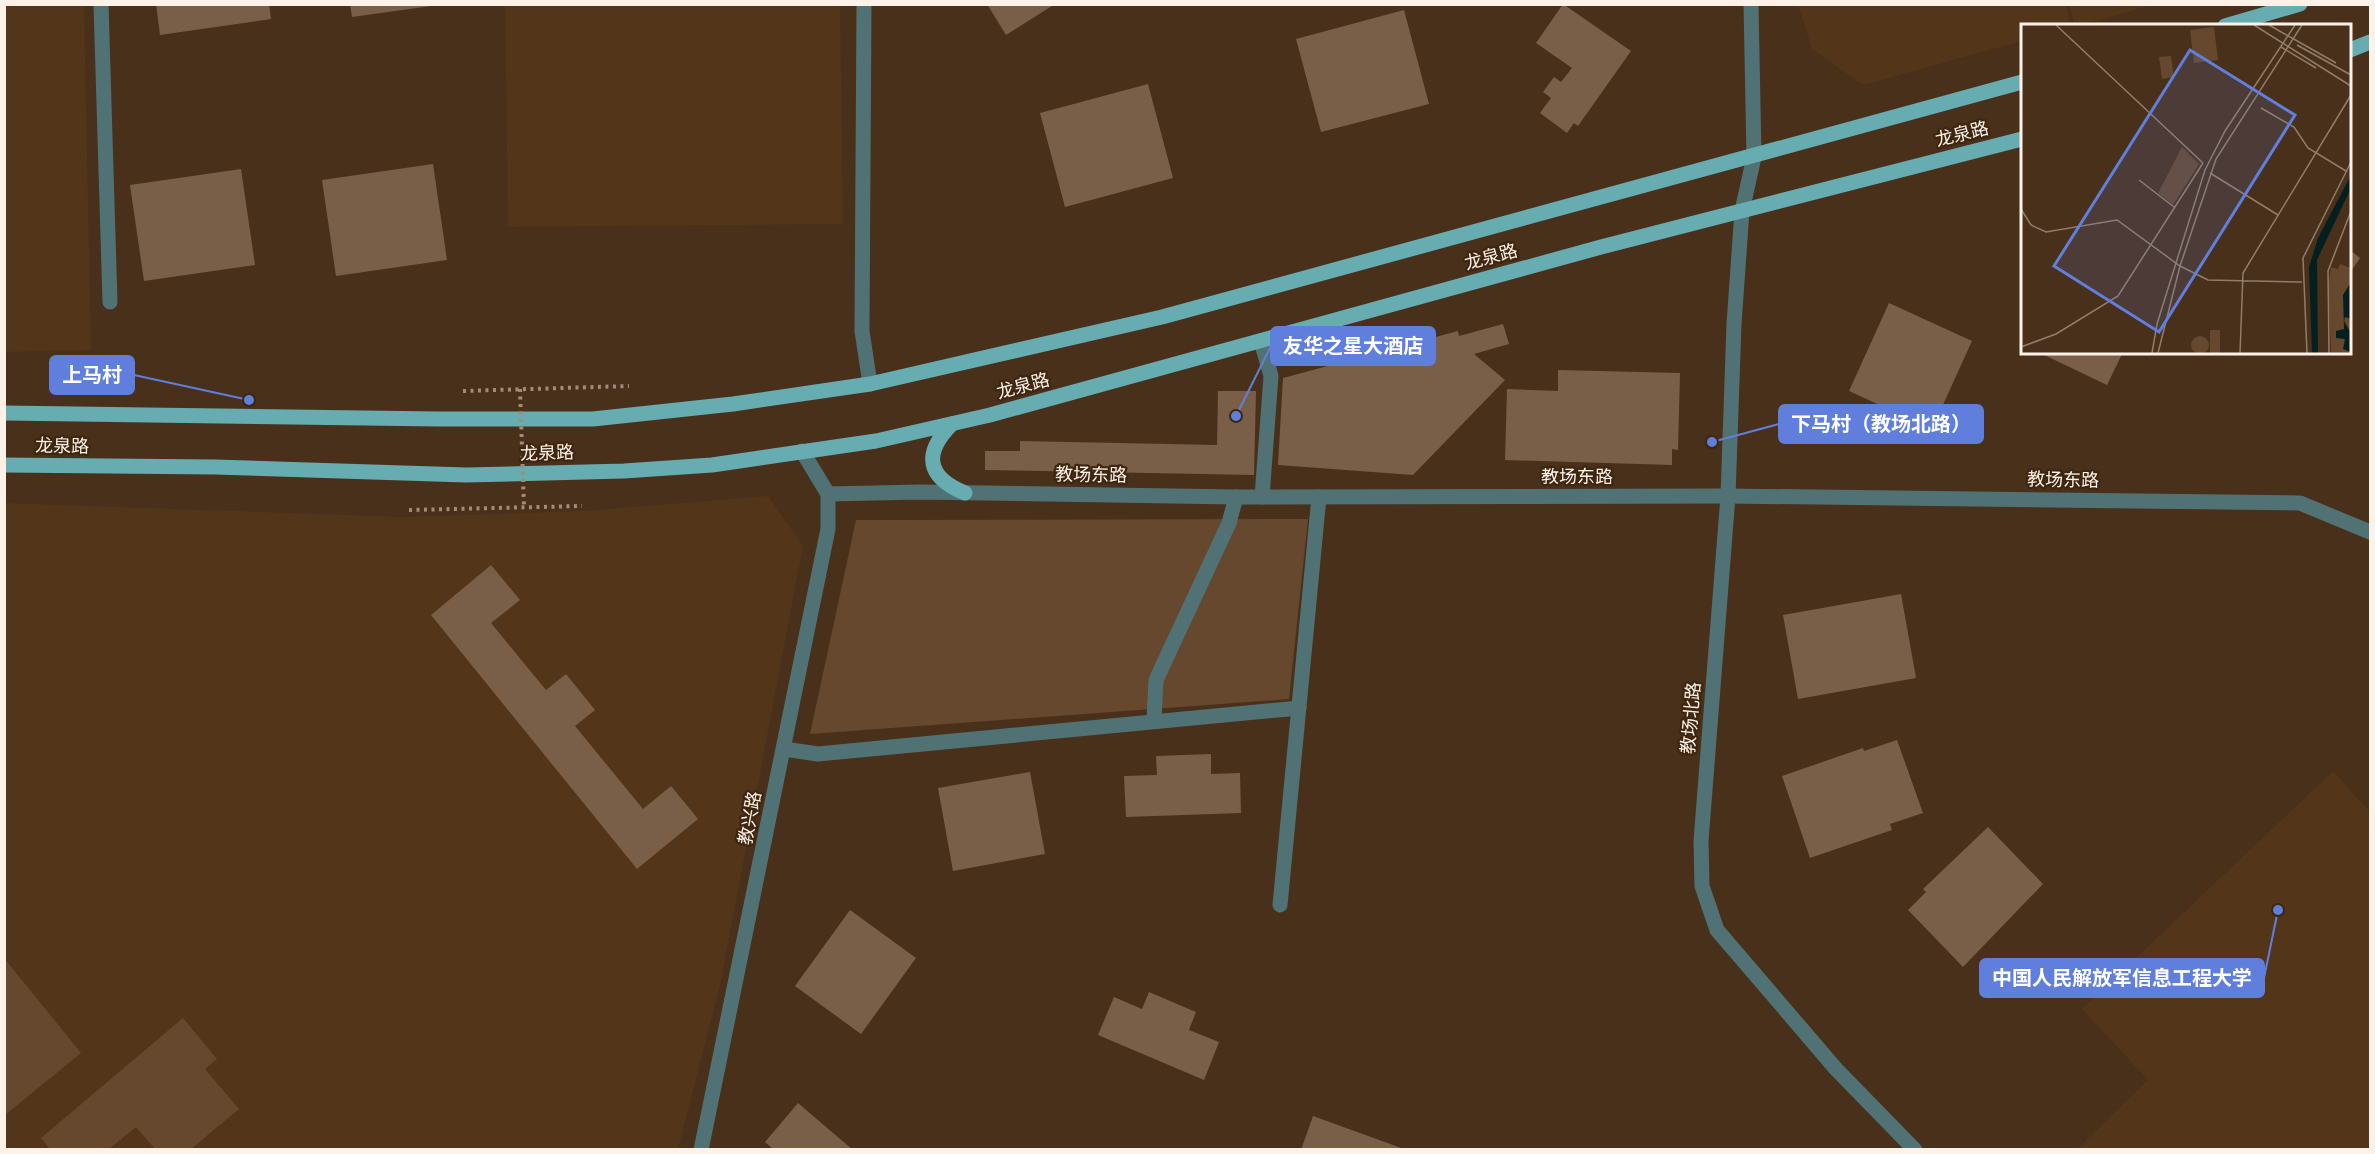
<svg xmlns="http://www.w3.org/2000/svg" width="2375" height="1154" font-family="'Open Sans','Noto Sans SC',sans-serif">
  <rect width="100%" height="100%" fill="#49301a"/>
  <!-- built -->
  <g fill="#533519">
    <path d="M4,5H84L91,350L5,352Z"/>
    <path d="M505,5H840L843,224L508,227Z"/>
    <path d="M1798,5H2065L2071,25L2022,26V41L1863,85L1812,49Z"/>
    <path d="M2069,5V4L2151,5L2079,26L2075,25Z"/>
    <path d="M768,496L803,546L720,986L678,1149L5,1150V503L402,517L583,511Z"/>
    <path d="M2333,771L2370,812V1149H2077L2148,1080L2082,1009Z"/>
  </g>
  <!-- green -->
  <g fill="#65482e">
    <path d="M1308,519L1289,699L810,734L856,520Z"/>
    <path d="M4,958L81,1053L5,1115H4Z"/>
    <path d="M183,1018L217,1059L205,1069L239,1109L191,1149H155L136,1127L109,1149H50L41,1138Z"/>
  </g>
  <!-- building -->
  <g fill="#7a5f48">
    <path d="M156,4H269L271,19L160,35Z"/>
    <path d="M350,4H431V6L352,17Z"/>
    <path d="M987,4H1055L1006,35Z"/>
    <path d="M1563,4L1631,51L1578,126L1574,123L1567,133L1540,113L1551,98L1543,92L1554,77L1561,82L1572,68L1536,43Z"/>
    <path d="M1404,10L1429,104L1321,132L1296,39Z"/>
    <path d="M1148,84L1173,178L1065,207L1040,113Z"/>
    <path d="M433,164L447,260L336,276L322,180Z"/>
    <path d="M241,169L255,265L144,281L130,185Z"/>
    <path d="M2350,250L2360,258L2350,273Z"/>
    <path d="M1889,303L1972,341L1932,429L1849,391Z"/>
    <path d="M1503,324L1509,344L1474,354L1505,380L1413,475L1278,465L1283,378L1458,331L1459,336Z"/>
    <path d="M2038,352H2123L2107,385Z"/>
    <path d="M1558,370L1680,373L1678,450L1672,449V465L1505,460L1507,389L1558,391Z"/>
    <path d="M1218,391H1256L1254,475L985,470V451H1020V441L1217,445Z"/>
    <path d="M491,565L520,600L491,623L546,690L566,674L595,710L575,726L643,809L671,786L698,819L637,869L431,615Z"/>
    <path d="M1901,594L1916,678L1798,699L1783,615Z"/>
    <path d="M1897,740L1923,813L1890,824L1892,830L1810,858L1782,776L1863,748L1864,751Z"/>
    <path d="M1211,754V774L1240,773L1241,813L1126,817L1124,776L1157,775L1156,756Z"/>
    <path d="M1030,772L1045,854L953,871L938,788Z"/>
    <path d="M1988,827L2043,884L1963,967L1908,910L1926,892L1923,889Z"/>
    <path d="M850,910L916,958L861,1034L795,986Z"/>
    <path d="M1149,992L1196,1012L1189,1030L1219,1042L1204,1080L1098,1035L1114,997L1142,1009Z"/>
    <path d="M798,1103L853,1150H774L765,1142Z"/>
    <path d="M1313,1116L1404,1149V1150H1301Z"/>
  </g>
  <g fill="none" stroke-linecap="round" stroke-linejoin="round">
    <!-- path -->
    <g stroke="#9f8c7c" stroke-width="4" stroke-dasharray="3 4.5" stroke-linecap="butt">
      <path d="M463,391L629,386"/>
      <path d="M409,510L582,506"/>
    </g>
    <!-- pedestrian -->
    <g stroke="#517274" stroke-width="15">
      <path d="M1154,720L1156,680L1229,523L1236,497"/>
      <path d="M784,749L818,754L1299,708"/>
    </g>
    <!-- minor -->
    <g stroke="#517274" stroke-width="15">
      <path d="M101,4L110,302"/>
      <path d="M864,4L862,331L870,384"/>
      <path d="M1261,341L1271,376L1262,497"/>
      <path d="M1280,905L1319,497"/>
    </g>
    <!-- tertiary -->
    <g stroke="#517274" stroke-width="15">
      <path d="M1751,4L1754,157L1742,211L1734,324L1728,496L1701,841L1702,886L1717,930L1836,1069L1915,1150"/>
      <path d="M802,451L828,494"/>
      <path d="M828,494L920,492L1236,497L1728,496L2300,503L2370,532"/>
      <path d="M701,1150L828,529V494"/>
    </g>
    <!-- primary -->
    <g stroke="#66acb0" stroke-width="15">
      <path d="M2225,26L2300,4"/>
      <path d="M2350,50L2370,42"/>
      <path d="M4,413L438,419H593L733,404L870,384L1162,317L2022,82"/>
      <path d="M952,424C923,453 926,477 965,493"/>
      <path d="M4,465L215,467L466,475L624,471L712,465L876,441L990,415L1601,247L2022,139"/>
    </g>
    <!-- path-bridge -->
    <path stroke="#9f8c7c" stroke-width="4" stroke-dasharray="3 4.5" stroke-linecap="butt" d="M520,389L524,507"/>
  </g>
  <g text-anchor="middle" stroke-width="4.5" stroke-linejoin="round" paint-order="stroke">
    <!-- street labels -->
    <g font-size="18" fill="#fef1e7" stroke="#3e2610">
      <text transform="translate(1962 134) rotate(-14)" y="6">龙泉路</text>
      <text transform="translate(1491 257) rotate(-15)" y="6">龙泉路</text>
      <text transform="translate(1023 386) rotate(-15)" y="6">龙泉路</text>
      <text transform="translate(62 446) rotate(1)" y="6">龙泉路</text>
      <text transform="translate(547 453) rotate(-2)" y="6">龙泉路</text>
      <text transform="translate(1091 475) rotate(1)" y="6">教场东路</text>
      <text x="1577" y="483">教场东路</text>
      <text transform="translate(2063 480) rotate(1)" y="6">教场东路</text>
      <text transform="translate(1691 718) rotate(-85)" y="6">教场北路</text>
      <text transform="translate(750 818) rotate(-79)" y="6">教兴路</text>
    </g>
  </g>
  <!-- overview -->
  <g transform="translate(2021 24)">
    <rect width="330" height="330" fill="#49301a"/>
    <path d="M193,3L197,36L173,39L169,6ZM150,32L153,53L141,55L138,33ZM161,123L178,140L152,181L137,169ZM319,240L330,244V329H310L307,263L310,243L317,245ZM189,306H199V329H189ZM170 321a9 9 0 1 1 18 0a9 9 0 1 1-18 0Z" fill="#65482e"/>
    <path d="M330,151V164L296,236L297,329H291L288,243L297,214ZM330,258V295L324,293L323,297L330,309V328L322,325L324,315L315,314V307L323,305L322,271Z" fill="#041f20"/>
    <path fill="none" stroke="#917d6c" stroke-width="1.5" d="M35,1L182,139M233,1L330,62M248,1L315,39M276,21L330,51M260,23L295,44M240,84L273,103L287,124L325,147M189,149L257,191M118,156L153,183M0,185L10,201L25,208L96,196L159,242L187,256L281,258M0,323L35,310L97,272L182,139M131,329L136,300L184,146L204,107L274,1M137,329L159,242L195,135L281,1M219,329L222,249L330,71M286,329L282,234L330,138M308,329L307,247L330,187"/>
    <path fill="#607fdc" fill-opacity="0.15" stroke="#607fdc" stroke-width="3" d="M169,26L274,91L138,308L33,242Z"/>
    <rect width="330" height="330" fill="none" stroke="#fef1e7" stroke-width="3"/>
  </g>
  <!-- callouts -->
  <path fill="none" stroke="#607fdc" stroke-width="2" d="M1236 416L1271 346M249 400L134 375M1712 442L1779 424M2278 910L2264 978"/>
  <g fill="#607fdc" stroke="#3e2610" stroke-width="2">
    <circle cx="1236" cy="416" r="6"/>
    <circle cx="249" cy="400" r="6"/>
    <circle cx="1712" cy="442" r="6"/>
    <circle cx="2278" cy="910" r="6"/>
  </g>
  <g fill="#607fdc" stroke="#607fdc" stroke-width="2">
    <rect x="1271" y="327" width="164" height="38" rx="6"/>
    <rect x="50" y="356" width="84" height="38" rx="6"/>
    <rect x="1779" y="405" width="204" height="38" rx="6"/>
    <rect x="1980" y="959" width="284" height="38" rx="6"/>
  </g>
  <g font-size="20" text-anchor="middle" font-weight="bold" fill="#fff">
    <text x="1353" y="353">友华之星大酒店</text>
    <text x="92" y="382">上马村</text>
    <text x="1881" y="431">下马村（教场北路）</text>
    <text x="2122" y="985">中国人民解放军信息工程大学</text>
  </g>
  <!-- border -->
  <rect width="2375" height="1154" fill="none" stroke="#fef1e7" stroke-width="12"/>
</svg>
